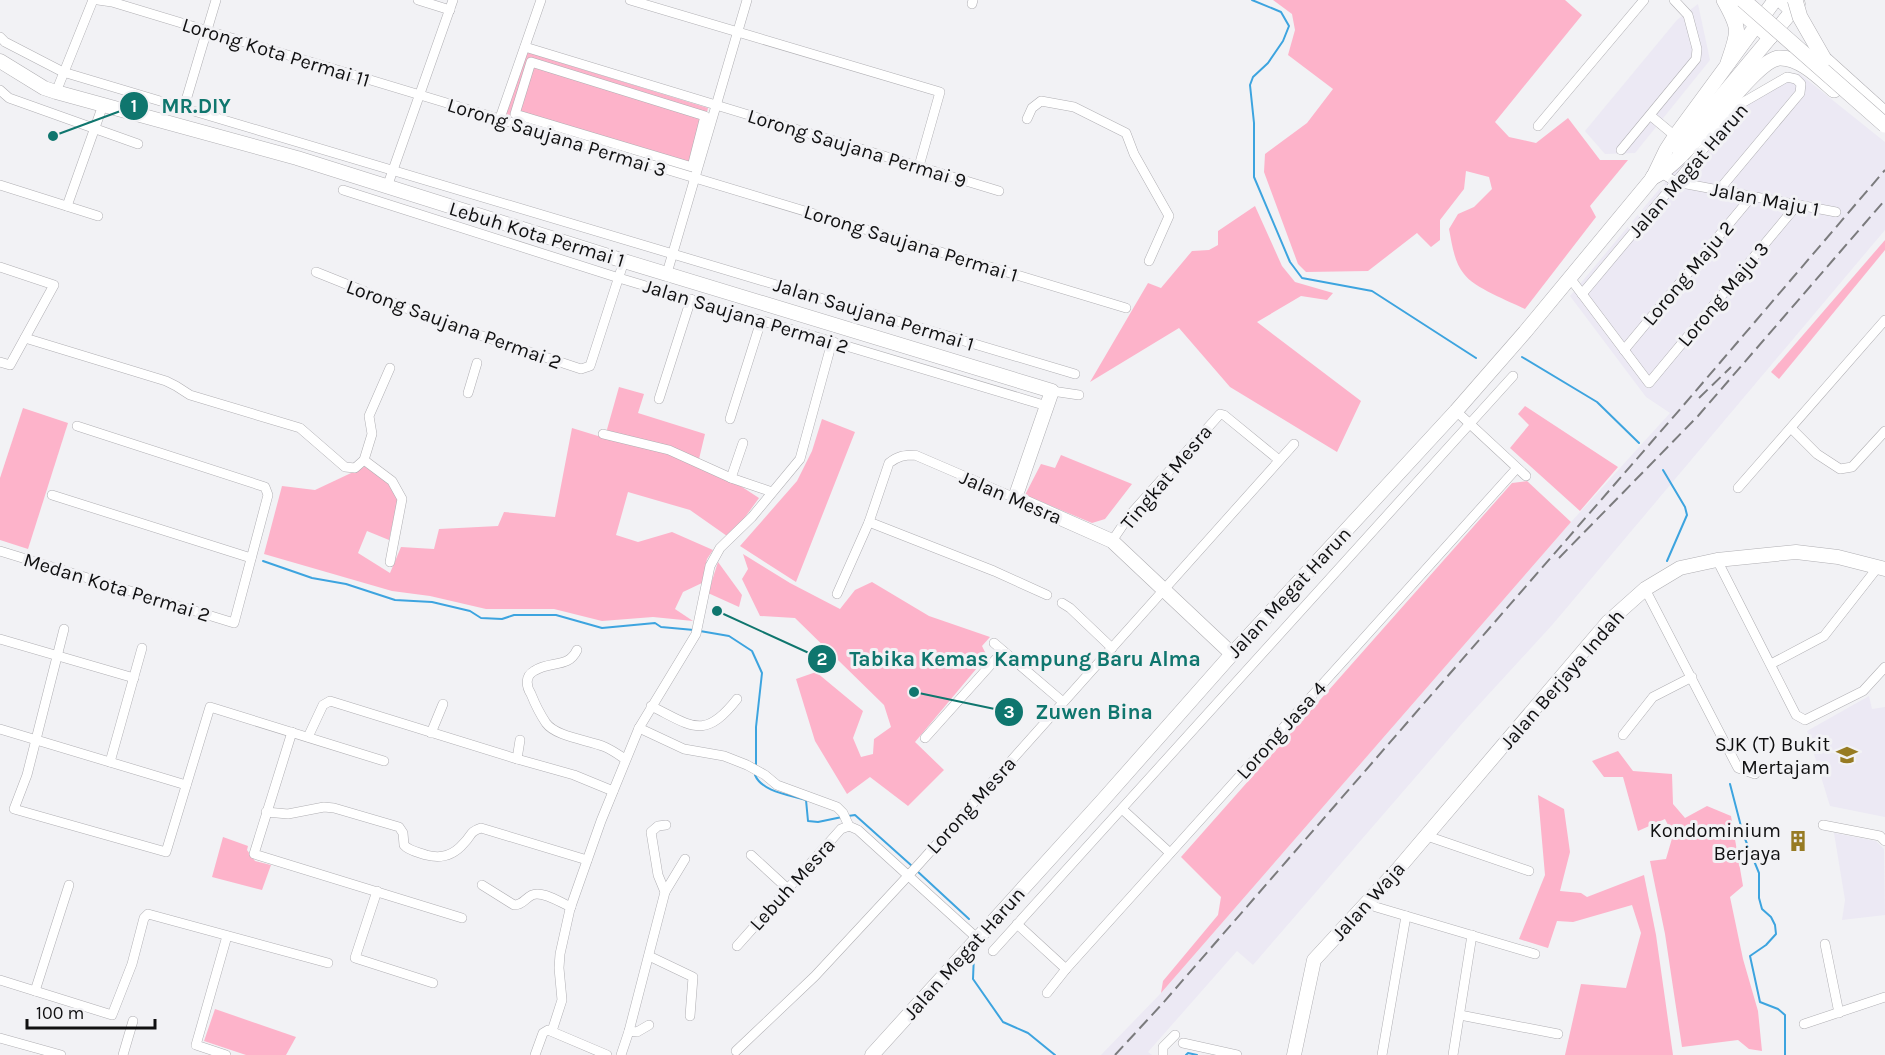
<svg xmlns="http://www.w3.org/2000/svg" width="1885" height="1055" font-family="Karla,sans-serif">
  <rect width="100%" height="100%" fill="#f2f2f5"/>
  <!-- built -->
  <g fill="#ece9f4">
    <path d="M1698,4L1710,60L1635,153L1605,154L1585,131L1677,20Z"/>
    <path d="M1787,73L1800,74L1885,142V230L1553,624L1465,720L1253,965L1237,951L1148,1052L1152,1055H1101L1161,993L1571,522L1670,413L1646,397L1570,296L1696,145Z"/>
    <path d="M1869,696L1872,709L1885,707V817L1830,806L1807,731Z"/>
    <path d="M1834,833L1876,841L1884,849L1885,915L1842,920L1845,900Z"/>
  </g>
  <!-- green -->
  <g fill="#fdb3ca">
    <path d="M1273,0H1565L1582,15L1495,122L1509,137L1536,143L1568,118L1600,160H1628L1590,206L1596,217L1525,309C1509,301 1474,288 1464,274C1454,262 1452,244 1449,229L1458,214L1474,207L1492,189L1489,177L1466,171L1464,189L1440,220V240L1431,247L1417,233L1368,271L1306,272L1298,264L1264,172L1265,154L1307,123L1333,89L1288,55L1295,30L1292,14Z"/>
    <path d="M520,50L708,108L692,170L503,114Z"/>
    <path d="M1255,206L1282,266L1295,282L1333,293L1327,300L1301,296L1257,322L1361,401L1337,452L1230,387L1179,328L1090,382L1148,283L1161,288L1192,251L1209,250L1218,245V231Z"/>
    <path d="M1885,240V250L1779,379L1771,372Z"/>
    <path d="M619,387L644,394L638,413L705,434L699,459L759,498L743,520L727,536L690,510L628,492L616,535L638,542L672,532L713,550L707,559L702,583L683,592L675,609L693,621L653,617L602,621L554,609H486L430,596L392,591L264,554L282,486L315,490L366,466L389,483L398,499L389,540L367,531L358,553L390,573L401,547L434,549L439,529L498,526L504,512L555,517L572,428L598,436L606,433Z"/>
    <path d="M1525,406L1618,467L1580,511L1510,448L1529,425L1518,414Z"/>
    <path d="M23,408L68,423L28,549L0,540V478Z"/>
    <path d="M822,419L855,432L796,582L740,546L797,481L812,451Z"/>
    <path d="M1061,455L1132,484L1105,519L1092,523L1025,495L1041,464L1055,468Z"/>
    <path d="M1527,481L1571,522L1161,993L1163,981L1218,915L1221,897L1181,857L1512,483Z"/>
    <path d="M743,554L790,583L840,609L855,590L872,582L929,616L990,637L982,646L987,656L915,742L944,770L908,806L870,777L847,794L815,741L796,679L816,672L863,711L853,738L861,757L873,754L874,739L891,727L884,705L795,618L760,616L742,579L748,569Z"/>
    <path d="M718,562L742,595L739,607L708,593Z"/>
    <path d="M1618,751L1633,771L1672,774L1673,804L1685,818L1707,806L1731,816L1743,886L1730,897L1743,959L1758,1011L1762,1051L1749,1049L1738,1040L1682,1047L1665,934L1650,861L1666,859L1673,835L1665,819L1638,831L1623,777H1604L1592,761Z"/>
    <path d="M1538,795L1564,809L1570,852L1560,891L1581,893L1587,897L1644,875L1656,935L1673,1055H1565L1581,984L1626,988L1641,933L1632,905L1573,922L1557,921L1548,948L1519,939L1545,875Z"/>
    <path d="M223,837L248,846L247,850L255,861L271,865L262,890L212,877Z"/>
    <path d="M215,1009L296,1037L286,1055H246L204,1041Z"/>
  </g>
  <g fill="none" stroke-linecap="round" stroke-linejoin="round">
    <!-- stream -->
    <g stroke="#3da4df" stroke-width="2">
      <path d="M1252,0L1281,12L1289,26L1283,41L1268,63L1253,77L1250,85L1254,123V177L1290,262L1302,278L1372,291L1476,358"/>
      <path d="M1522,357L1597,402L1639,443"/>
      <path d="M1663,470L1685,507L1687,515L1667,561"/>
      <path d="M263,561L312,578L346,584L395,600L432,602L470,611L481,618L502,619L514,615H556L602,628L655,623L661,627L694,630"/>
      <path d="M700,631L729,636L752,651L762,673L756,727V766"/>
      <path d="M755,775C762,792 790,795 806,800L808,821L818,822L842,817"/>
      <path d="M1730,784L1743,834L1759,873V898L1762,909L1771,917L1775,925L1776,934L1766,945L1750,956L1760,1002L1778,1009L1785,1015V1055"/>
      <path d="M848,816L855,815L912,866"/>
      <path d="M916,870L969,919"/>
      <path d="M974,954L973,979L1003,1022L1028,1033L1055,1055"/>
      <path d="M1186,1055L1188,1053L1197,1055"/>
    </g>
    <defs>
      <g id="street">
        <path d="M98,0L112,2L1126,308"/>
        <path d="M418,0L450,10"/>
        <path d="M630,0L940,92L919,166"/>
        <path d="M972,4L973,0"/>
        <path d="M0,37L5,42L63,72L1075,374"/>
        <path d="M525,47L999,191"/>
        <path d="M531,62L705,116L692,167L515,114Z"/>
        <path d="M0,90L9,98L138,144"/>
        <path d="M56,92L93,0"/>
        <path d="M184,107L216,0"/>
        <path d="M1651,116L1675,136"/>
        <path d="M500,118L541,0"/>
        <path d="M1027,119L1032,108L1041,101L1074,107L1126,133L1134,154L1169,216L1149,261"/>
        <path d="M1538,126L1644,0"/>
        <path d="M1621,150L1696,59L1697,49L1688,15L1674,0"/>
        <path d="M1661,173L1676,182L1836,212"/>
        <path d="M0,185L98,216"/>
        <path d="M387,187L453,0"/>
        <path d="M343,190L619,278L1047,406"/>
        <path d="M67,206L103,105"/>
        <path d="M0,267L54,285L10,365L0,362"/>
        <path d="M316,272L446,324L581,369L590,366L624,261"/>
        <path d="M667,273L747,0"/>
        <path d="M1570,278L1649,383L1797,205"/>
        <path d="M1582,294L1742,103L1787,77L1796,79L1801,84L1800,93L1719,190"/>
        <path d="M25,338L166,381L176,386L190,395L300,428L345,467L355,468L364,460L372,434L369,416L390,368"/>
        <path d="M1624,350L1752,196"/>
        <path d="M1052,391L1079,395"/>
        <path d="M468,393L477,363"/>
        <path d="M659,399L691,299"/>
        <path d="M1456,411L1526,476"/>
        <path d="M730,419L761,321"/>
        <path d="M1792,429L1817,454L1840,469L1852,467L1885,431"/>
        <path d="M603,434L669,450L731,478"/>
        <path d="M743,443L731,478L772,492"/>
        <path d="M364,460L392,481L402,499L390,562"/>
        <path d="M1738,488L1885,320"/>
        <path d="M52,495L251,558"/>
        <path d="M869,522L994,571L1047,595"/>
        <path d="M1112,541L1129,516L1220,414L1224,415L1279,460"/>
        <path d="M0,551L234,623L268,495L265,487L77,426"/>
        <path d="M1717,560L1796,715L1805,720L1863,691L1885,667"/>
        <path d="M1645,589L1738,768L1755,774"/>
        <path d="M837,594L869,522L889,463C898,456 904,455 915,455L1015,498"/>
        <path d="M1062,603L1070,608L1112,648"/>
        <path d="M64,629L27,775L14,809L166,852L210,707L384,761"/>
        <path d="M0,639L134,678"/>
        <path d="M994,643L1063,702"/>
        <path d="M577,650C568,669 551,660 534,671C525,676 526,686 531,694C535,704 540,714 546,723C556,737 589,740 605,747C612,750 619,755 625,759"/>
        <path d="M1771,664L1824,636L1878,567"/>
        <path d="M651,706C692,726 704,741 737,699"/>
        <path d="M639,728L684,749L724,756L747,765L765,775L777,785L837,807L843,813L849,826L858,830L978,939"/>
        <path d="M0,729L186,785"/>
        <path d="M292,732L254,854L462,918"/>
        <path d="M431,733L443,704"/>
        <path d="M1623,735L1653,697L1692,677"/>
        <path d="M308,737L323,705L330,701L517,759"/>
        <path d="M925,738L1003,651"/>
        <path d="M520,740L517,759L574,775L613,791"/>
        <path d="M110,762L142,648"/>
        <path d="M1122,809L1170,853"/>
        <path d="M266,812L288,814L324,807L334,808L399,827L403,833L404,845C409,851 418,852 426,855C441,859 453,856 464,843C472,835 469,832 481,828L587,860"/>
        <path d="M1823,825L1880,836L1885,841"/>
        <path d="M1427,836L1529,871"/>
        <path d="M751,855L788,889"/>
        <path d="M482,885L514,905C523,905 524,899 532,895C542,890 561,903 571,907"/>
        <path d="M377,891L355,958L433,983"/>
        <path d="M665,892L685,859"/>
        <path d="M1368,903L1376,907L1535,954"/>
        <path d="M1017,924L1066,969"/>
        <path d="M1825,944L1839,1013"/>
        <path d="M737,946L841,829L849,826"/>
        <path d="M993,951L1513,376"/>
        <path d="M649,956L693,977L690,1016"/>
        <path d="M0,980L112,1015L132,964L144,918L148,914L328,963"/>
        <path d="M35,991L69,885"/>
        <path d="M1047,993L1066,969L1517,468"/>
        <path d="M1460,1015L1558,1034"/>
        <path d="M1804,1024L1885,997"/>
        <path d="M552,1031L562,1000L559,968L560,954L570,909L601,821L639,728L696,634L710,566L720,548L752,517L800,459L832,342"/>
        <path d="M629,1031L637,1032L649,1025"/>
        <path d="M0,1038L61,1055"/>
        <path d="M1183,1043L1237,1055"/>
        <path d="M736,1051L815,976L919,864L1294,444"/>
        <path d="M123,1055L133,1021"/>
        <path d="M226,1055L196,1045L227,936"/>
        <path d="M535,1055L543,1033L548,1030L607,1055"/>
        <path d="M621,1055L629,1031L665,892L658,875L651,832L658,826L666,825"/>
        <path d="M1163,1055V1047L1175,1035"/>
        <path d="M1382,1055L1406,916"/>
        <path d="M1453,1055L1472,935"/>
      </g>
      <g id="secondary">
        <path d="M0,61L44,88L56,92L297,158L624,261L1052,391L1015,498L1112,541L1232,654"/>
        <path d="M1678,148L1798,4"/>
        <path d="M1654,175L1666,150L1675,136L1775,0"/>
        <path d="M872,1055L1103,800L1232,654L1456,411L1525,332L1660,169"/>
        <path d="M1294,1055L1314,960L1398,869L1608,622L1645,589L1680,568L1717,560L1796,552L1838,557L1885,569"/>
      </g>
      <g id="primary">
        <path d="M1724,0C1741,30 1739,31 1728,63"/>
        <path d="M1781,0L1793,11"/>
        <path d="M1730,2L1770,37"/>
        <path d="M1824,59L1885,114"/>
        <path d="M1653,177C1691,160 1751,61 1779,58C1800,57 1820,78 1834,90"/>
      </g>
    </defs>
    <!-- street casing -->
    <use href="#street" stroke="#b0afb3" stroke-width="10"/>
    <!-- secondary casing -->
    <use href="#secondary" stroke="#b0afb3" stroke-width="15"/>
    <!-- primary casing -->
    <use href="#primary" stroke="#b0afb3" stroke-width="16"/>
    <!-- street -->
    <use href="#street" stroke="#fff" stroke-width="9"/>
    <!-- secondary -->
    <use href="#secondary" stroke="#fff" stroke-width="14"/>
    <!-- primary -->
    <use href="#primary" stroke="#fff" stroke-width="15"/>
    <!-- rail -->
    <g stroke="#7b7b7d" stroke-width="2" stroke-dasharray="12 6" stroke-linecap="butt">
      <path d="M1699,398L1731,367"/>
      <path d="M1559,558L1698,416L1885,200"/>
      <path d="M1115,1055L1163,1003L1682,407L1885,170"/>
    </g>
    <defs>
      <g id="primary-bridge">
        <path d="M1743,0L1885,125"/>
        <path d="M1795,0L1800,17L1824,59"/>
      </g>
    </defs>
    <!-- primary-bridge casing -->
    <use href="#primary-bridge" stroke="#b0afb3" stroke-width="16" stroke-linecap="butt"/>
    <!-- primary-bridge -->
    <use href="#primary-bridge" stroke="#fff" stroke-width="15"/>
  </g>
  <!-- icons -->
  <defs>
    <symbol id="school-bare" viewBox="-9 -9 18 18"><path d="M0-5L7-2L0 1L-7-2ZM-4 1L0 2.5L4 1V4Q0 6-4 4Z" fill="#977b23" stroke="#f2f2f5" stroke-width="2.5" paint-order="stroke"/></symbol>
    <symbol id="building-bare" viewBox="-9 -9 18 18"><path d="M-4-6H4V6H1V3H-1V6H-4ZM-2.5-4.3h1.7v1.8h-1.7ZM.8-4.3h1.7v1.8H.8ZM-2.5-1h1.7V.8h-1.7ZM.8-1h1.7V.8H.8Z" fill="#977b23" stroke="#f2f2f5" stroke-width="2.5" paint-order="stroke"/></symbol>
  </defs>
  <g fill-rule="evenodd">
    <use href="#school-bare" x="1832" y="740" width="30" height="30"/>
    <use href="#building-bare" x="1783" y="826" width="30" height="30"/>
  </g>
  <g text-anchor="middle" stroke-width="6" stroke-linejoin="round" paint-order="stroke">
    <!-- street labels -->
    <g font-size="20" fill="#101011" stroke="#f2f2f5">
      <text transform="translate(276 52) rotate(17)" y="7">Lorong Kota Permai 11</text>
      <text transform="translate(557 137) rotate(17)" y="7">Lorong Saujana Permai 3</text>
      <text transform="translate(857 148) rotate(17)" y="7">Lorong Saujana Permai 9</text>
      <text transform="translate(1688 170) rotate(-49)" y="7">Jalan Megat Harun</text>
      <text transform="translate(1765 199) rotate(11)" y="7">Jalan Maju 1</text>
      <text transform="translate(537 234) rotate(17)" y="7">Lebuh Kota Permai 1</text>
      <text transform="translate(911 243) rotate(17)" y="7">Lorong Saujana Permai 1</text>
      <text transform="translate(1688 273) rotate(-50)" y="7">Lorong Maju 2</text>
      <text transform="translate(1723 294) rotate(-50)" y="7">Lorong Maju 3</text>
      <text transform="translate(874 314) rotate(17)" y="7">Jalan Saujana Permai 1</text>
      <text transform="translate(746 316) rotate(17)" y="7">Jalan Saujana Permai 2</text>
      <text transform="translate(454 324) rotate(20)" y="7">Lorong Saujana Permai 2</text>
      <text transform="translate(1166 477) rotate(-50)" y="7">Tingkat Mesra</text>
      <text transform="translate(1011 497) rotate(23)" y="7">Jalan Mesra</text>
      <text transform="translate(117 587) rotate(17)" y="7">Medan Kota Permai 2</text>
      <text transform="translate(1289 592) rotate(-47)" y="7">Jalan Megat Harun</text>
      <text transform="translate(1562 679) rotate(-49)" y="7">Jalan Berjaya Indah</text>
      <text transform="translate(1281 730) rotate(-48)" y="7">Lorong Jasa 4</text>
      <text transform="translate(971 805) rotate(-48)" y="7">Lorong Mesra</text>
      <text transform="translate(792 884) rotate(-48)" y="7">Lebuh Mesra</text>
      <text transform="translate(1368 901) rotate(-48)" y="7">Jalan Waja</text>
      <text transform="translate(964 953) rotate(-48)" y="7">Jalan Megat Harun</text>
    </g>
    <!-- poi labels -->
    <g font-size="20" fill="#101011" stroke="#f2f2f5" text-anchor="end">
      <text x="1830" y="751">SJK (T) Bukit<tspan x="1830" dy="23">Mertajam</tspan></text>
      <text x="1781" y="837">Kondominium<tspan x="1781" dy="23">Berjaya</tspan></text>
    </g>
  </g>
  <!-- callouts -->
  <path fill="none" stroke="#0f766e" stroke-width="2" d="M53 136L134 106M717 611L822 659M914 692L1009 712"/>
  <g fill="#0f766e" stroke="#f2f2f5" stroke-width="2">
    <circle cx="53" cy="136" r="6"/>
    <circle cx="717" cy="611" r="6"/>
    <circle cx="914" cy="692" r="6"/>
    <circle cx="134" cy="106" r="15"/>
    <circle cx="822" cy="659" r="15"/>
    <circle cx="1009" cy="712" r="15"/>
  </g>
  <g font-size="18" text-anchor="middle" font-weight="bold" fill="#fff">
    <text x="134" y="112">1</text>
    <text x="822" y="665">2</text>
    <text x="1009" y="718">3</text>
  </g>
  <g font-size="21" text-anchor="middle" font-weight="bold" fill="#0f766e" stroke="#f2f2f5" stroke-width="6" stroke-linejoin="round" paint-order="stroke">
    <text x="196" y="113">MR.DIY</text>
    <text x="1025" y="666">Tabika Kemas Kampung Baru Alma</text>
    <text x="1094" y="719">Zuwen Bina</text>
  </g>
  <!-- scale -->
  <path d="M27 1019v9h128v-9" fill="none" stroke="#101011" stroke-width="3"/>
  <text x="36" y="1019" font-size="18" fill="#101011" stroke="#f2f2f5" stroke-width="4.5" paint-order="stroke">100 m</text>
</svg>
